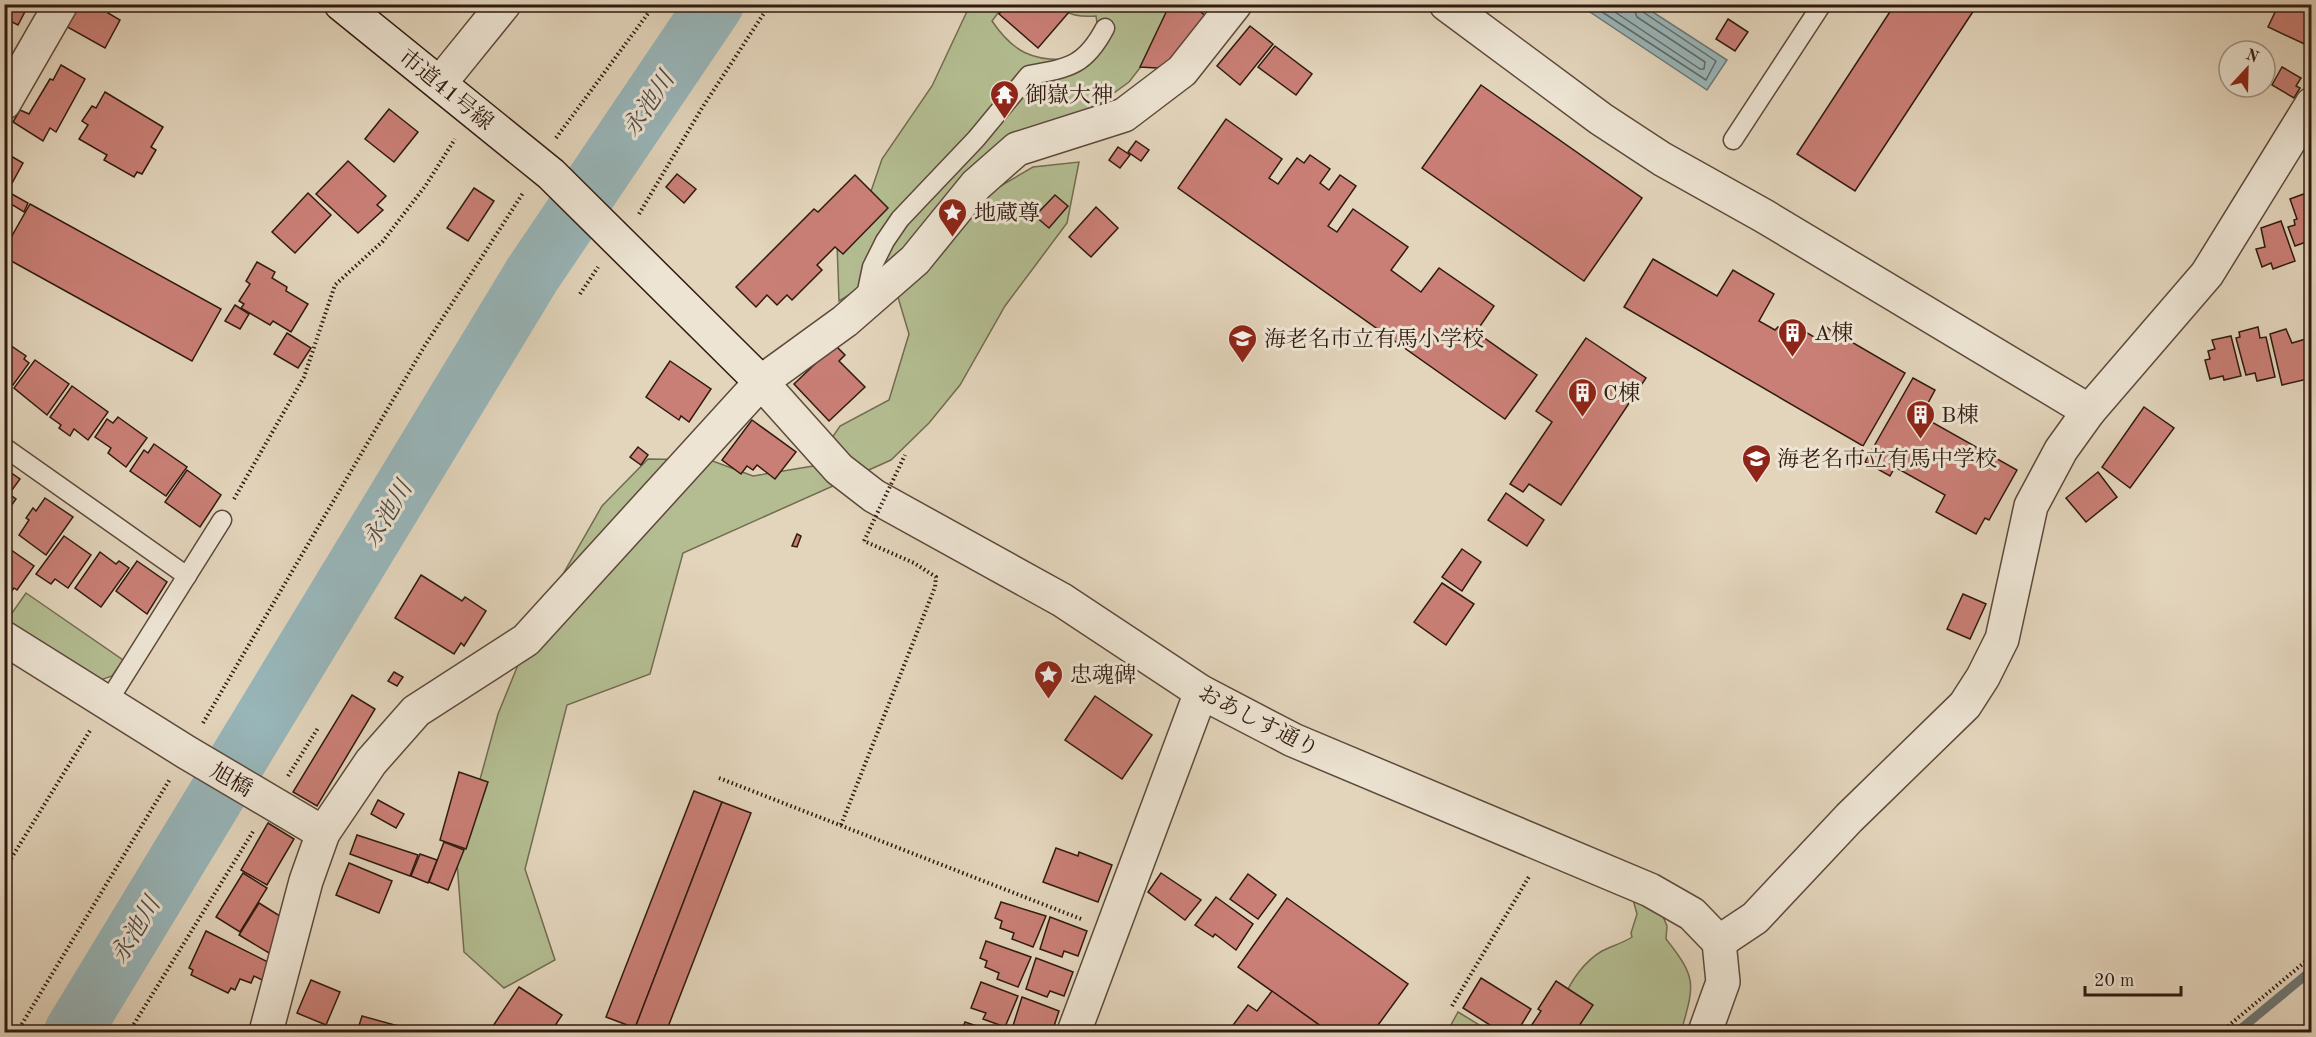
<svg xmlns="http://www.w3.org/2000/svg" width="2316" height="1037" font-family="'Old Standard TT','Noto Serif JP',serif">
  <rect width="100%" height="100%" fill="#e3d5bc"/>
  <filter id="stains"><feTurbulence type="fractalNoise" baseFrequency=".00333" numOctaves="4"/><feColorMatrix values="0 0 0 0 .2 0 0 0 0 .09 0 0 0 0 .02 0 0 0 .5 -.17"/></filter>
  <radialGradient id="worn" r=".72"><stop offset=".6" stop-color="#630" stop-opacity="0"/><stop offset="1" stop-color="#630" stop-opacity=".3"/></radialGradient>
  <!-- green -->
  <g fill="#b3bd91" stroke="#726c50" stroke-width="1.5">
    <path d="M970,5H1004L992,21C1013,52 1033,62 1071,59L1098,30L1096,16C1080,17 1069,16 1056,5H1189L1129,82L1063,130L872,281L839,301L837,243L867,203L882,159L932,86Z"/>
    <path d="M1079,162L1067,223L1005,306L960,385L929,423L891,460L683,553L650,674L567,705L525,869L555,960L504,988L464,952L457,863L498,714L535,623L602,506L648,459L710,460L753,476L813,466L840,426L889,400L909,334L897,294L980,198L1033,167Z"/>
    <path d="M26,593L123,660L112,676L98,681L5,623Z"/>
    <path d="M1632,896L1658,905L1667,926L1666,939C1698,979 1694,985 1681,1032H1579L1576,1015L1564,998C1571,980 1585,961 1602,951C1612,946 1623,943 1632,937L1631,933L1637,914Z"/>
    <path d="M1458,1012L1491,1032H1447Z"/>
  </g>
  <!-- water -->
  <path fill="#98b6ba" stroke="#6e7876" stroke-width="1.5" d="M1586,4L1642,5L1727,60L1707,90L1584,8Z"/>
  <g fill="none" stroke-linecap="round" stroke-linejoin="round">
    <!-- shore -->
    <g stroke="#646865" stroke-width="1.5">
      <path d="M1590,4L1706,80L1716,61L1643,12L1640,4"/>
      <path d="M1603,4L1700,69H1704L1705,62L1637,17L1632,4"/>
    </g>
    <!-- stream -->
    <path stroke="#6e7876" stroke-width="9" d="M2237,1032L2312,970"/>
    <!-- river -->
    <path stroke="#98b6ba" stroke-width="58" d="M73,1032L532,275L715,4"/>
  </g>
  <!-- building -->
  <g fill="#ca7f76" stroke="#301a10" stroke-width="1.5">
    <path d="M4,4H29L18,25L8,20L4,26Z"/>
    <path d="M73,4L112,6L108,13L120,20L105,48L62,24Z"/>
    <path d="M1007,4H1076L1038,48L999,14Z"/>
    <path d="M1170,4H1191L1207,17L1182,59L1157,68L1140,67Z"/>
    <path d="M1895,4H1978L1855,191L1797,154Z"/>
    <path d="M2274,4H2312L2311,47L2268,27L2277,8Z"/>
    <path d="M1728,19L1748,32L1735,51L1716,39Z"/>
    <path d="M1250,26L1273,44L1240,85L1217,66Z"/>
    <path d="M1275,46L1312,74L1296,95L1258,67Z"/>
    <path d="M61,65L85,79L56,132L50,128L43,141L13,122L20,110L29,114L50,79L53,80Z"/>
    <path d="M2282,67L2301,78L2296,86L2300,88L2294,98L2272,85Z"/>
    <path d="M1481,85L1642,198L1584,281L1422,168Z"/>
    <path d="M105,92L163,127L151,147L156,150L142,174L137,172L134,177L104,160L107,155L79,139L88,125L82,121L92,106L96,108Z"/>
    <path d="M389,109L418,132L394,162L365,139Z"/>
    <path d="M1226,119L1282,159L1269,178L1278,184L1297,158L1304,163L1310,155L1330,169L1320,183L1329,190L1340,175L1356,186L1328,226L1337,232L1353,209L1408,247L1391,270L1421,292L1439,268L1494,306L1476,332L1537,375L1505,419L1178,188Z"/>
    <path d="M1136,141L1149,150L1141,161L1128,152Z"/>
    <path d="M1118,147L1130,155L1120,168L1109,160Z"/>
    <path d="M4,152L23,163L11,185L4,181Z"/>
    <path d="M348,161L386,196L377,205L383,210L358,233L316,194Z"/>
    <path d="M677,174L696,189L684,203L666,187Z"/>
    <path d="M855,175L888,208L843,254L835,247L817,265L822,270L792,300L787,295L777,305L767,295L756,307L736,287L814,209L818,212Z"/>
    <path d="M474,188L494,201L468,241L447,228Z"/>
    <path d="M2309,192L2312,200V245L2307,246L2306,242L2295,246L2288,227L2295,225L2294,220L2297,219L2290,199Z"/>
    <path d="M10,193L28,203L24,212L6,201Z"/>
    <path d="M308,193L331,215L295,253L272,232Z"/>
    <path d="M1055,195L1068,206L1049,228L1035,216Z"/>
    <path d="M30,204L221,309L192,361L4,257V250Z"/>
    <path d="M1096,207L1118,228L1091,257L1069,237Z"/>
    <path d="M2281,221L2295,261L2273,269L2271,263L2262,267L2256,249L2265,247L2261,228Z"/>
    <path d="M1653,259L1717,296L1733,270L1774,294L1759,321L1775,330L1778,327L1795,336L1799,328L1819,340L1826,327L1905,373L1863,446L1624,307Z"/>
    <path d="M257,262L275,272L272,278L287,287L286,291L308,304L291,332L273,321L270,325L241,308L244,304L239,301L250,284L246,281Z"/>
    <path d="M2312,274V310L2306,290L2310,289L2307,276Z"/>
    <path d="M235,305L249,314L240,329L225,321Z"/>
    <path d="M2258,327L2260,338L2266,337L2275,377L2257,381L2255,373L2246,375L2236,338L2240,337L2239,332Z"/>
    <path d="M2286,329L2292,343L2309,338L2312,378L2282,385L2270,334Z"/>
    <path d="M287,333L311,348L298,368L274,354Z"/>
    <path d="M2231,336L2241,376L2224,380L2223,376L2210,379L2205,360L2210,359L2208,351L2215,349L2212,340Z"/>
    <path d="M1586,338L1646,378L1561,505L1529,484L1523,492L1510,484L1552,422L1536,411Z"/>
    <path d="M4,341L26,356L24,359L29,363L13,385L4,379Z"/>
    <path d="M835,345L845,355L839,361L865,387L829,421L794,384Z"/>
    <path d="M35,360L69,384L47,415L14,388Z"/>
    <path d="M670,361L711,389L689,422L681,416L679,420L646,397Z"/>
    <path d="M1913,378L1935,390L1921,416L2017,470L1989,520L1985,518L1976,534L1936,512L1945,495L1895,467L1890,476L1865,462Z"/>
    <path d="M72,386L108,412L88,440L74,429L70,436L59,428L61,425L50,417Z"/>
    <path d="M2144,407L2174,428L2130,488L2102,467Z"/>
    <path d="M118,417L147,438L126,467L108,453L111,448L95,437L107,419L113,423Z"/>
    <path d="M752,420L796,452L775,479L757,465L753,470L747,466L741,474L722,460Z"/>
    <path d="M154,444L187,467L166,496L130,471L144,450L148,453Z"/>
    <path d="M638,447L648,455L641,465L630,457Z"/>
    <path d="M4,468L20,479L9,494L16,499L4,516Z"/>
    <path d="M187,470L221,495L200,527L165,502Z"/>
    <path d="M2098,472L2117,497L2086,522L2066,498Z"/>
    <path d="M1506,493L1544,520L1527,546L1488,520Z"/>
    <path d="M45,498L73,517L46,555L19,535L29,520L26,518L33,508L36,511Z"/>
    <path d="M797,534L801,536L797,547L792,546Z"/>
    <path d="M64,536L91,555L68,588L55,579L51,584L36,574Z"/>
    <path d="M4,545L34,566L17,590L14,588L11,592L4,588Z"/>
    <path d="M1462,549L1481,562L1462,591L1442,577Z"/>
    <path d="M100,552L116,564L119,561L129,568L101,607L75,588Z"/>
    <path d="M137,561L167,582L147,614L116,591Z"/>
    <path d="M421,575L462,601L465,597L486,611L464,646L461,643L454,654L395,618Z"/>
    <path d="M1442,583L1474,604L1446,645L1414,622Z"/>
    <path d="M1963,594L1986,604L1970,639L1947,629Z"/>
    <path d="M394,672L403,677L397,686L388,681Z"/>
    <path d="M352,695L375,709L317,806L293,792Z"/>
    <path d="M1095,696L1152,735L1122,779L1065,740Z"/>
    <path d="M459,772L488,782L466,849L440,840Z"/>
    <path d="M694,791L722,802L635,1028L606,1017Z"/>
    <path d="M378,800L404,814L396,828L371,814Z"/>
    <path d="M722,802L751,813L666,1032H646L635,1028Z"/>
    <path d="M268,823L294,839L267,885L241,870Z"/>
    <path d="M357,835L418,855L410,876L350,854Z"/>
    <path d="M444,842L464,850L448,890L429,882Z"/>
    <path d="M1056,848L1078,856L1079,852L1112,865L1098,902L1043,882Z"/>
    <path d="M420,854L437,860L428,883L411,876Z"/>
    <path d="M349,863L392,881L379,913L336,895Z"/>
    <path d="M243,873L267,888L240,932L216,917Z"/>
    <path d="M1161,873L1201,900L1185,920L1148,892Z"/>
    <path d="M1248,874L1276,895L1258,919L1230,899Z"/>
    <path d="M1216,897L1253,924L1236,950L1215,934L1213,937L1195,925Z"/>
    <path d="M1287,898L1408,984L1373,1032H1329L1238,967Z"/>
    <path d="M1001,902L1046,916L1033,947L1012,939L1014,933L1000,928L1002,921L995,918Z"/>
    <path d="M259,903L288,921L269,953L239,935Z"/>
    <path d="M1050,917L1087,931L1078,956L1064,951L1062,957L1040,949Z"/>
    <path d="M206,931L272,964L264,981L254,976L251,983L240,979L235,990L231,988L228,993L191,975L193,970L189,968Z"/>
    <path d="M986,941L1031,957L1018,987L997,979L999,973L985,967L987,961L980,958Z"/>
    <path d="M1036,958L1073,972L1064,996L1050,991L1047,997L1026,989Z"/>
    <path d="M1481,978L1531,1009L1517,1032H1501L1463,1008Z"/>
    <path d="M311,980L340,992L326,1025L297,1013Z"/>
    <path d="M1556,981L1593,1005L1575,1032H1527L1541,1011L1538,1009Z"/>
    <path d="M981,982L1018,996L1005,1027L983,1019L986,1013L971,1008Z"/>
    <path d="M519,987L562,1015L551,1032H489Z"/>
    <path d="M1272,991L1329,1032H1228L1248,1005L1257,1011Z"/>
    <path d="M1022,997L1059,1011L1052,1032H1021L1012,1029Z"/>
    <path d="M362,1016L420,1032H357Z"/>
    <path d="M965,1022L994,1032H961Z"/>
  </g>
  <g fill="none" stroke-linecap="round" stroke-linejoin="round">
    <defs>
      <g id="lane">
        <path d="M1733,140L1822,4"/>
        <path d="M865,300L872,267L885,241L900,219L976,139L1029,75C1069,68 1085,66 1105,28"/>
        <path d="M4,447L187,576"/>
        <path d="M107,703L222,520"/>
      </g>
      <g id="street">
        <path d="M1446,4L1601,119L1662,159L1764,216L2089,411"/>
        <path d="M440,83L504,4"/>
        <path d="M4,103L61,4"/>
        <path d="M761,382L839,469L874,496L1062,600L1201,692L1293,740L1650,890L1692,914L1719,942L1723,982L1705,1032"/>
        <path d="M4,638L186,752L323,833"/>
        <path d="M1719,942L1755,918L1849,818L1965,705L1983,677L2002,639L2031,506L2061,450L2089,411L2207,274L2312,104"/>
        <path d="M266,1032L306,881L323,833L371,762L416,711L526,640L761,382L845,321L915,260L976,185L1017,149L1124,115L1182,71L1235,4"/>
        <path d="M1074,1032L1201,692"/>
      </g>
      <path id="secondary" d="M341,4L551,174L761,382"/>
    </defs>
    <!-- lane casing -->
    <use href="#lane" stroke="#5d493b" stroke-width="21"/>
    <!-- street casing -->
    <use href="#street" stroke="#5d493b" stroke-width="36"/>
    <!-- secondary casing -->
    <use href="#secondary" stroke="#301a10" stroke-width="36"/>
    <!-- path -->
    <g stroke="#301a10" stroke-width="4" stroke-dasharray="1.5 3" stroke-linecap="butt">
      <path d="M556,138L655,4"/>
      <path d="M639,214L702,108L770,4"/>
      <path d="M580,294L598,267"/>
      <path d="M234,499L304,377L335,285L383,241L426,185L455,139"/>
      <path d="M203,723L424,347L523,193"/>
      <path d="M288,776L318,728"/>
      <path d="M719,778L1081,919"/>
      <path d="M841,825L935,587L936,577L914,563L864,541"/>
      <path d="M4,870L91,729"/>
      <path d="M1452,1006L1530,875"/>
      <path d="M17,1032L170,779"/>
      <path d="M129,1032L254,830"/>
      <path d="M2221,1032L2312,956"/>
    </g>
    <!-- lane -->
    <use href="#lane" stroke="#ede4d3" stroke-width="18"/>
    <!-- street -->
    <use href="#street" stroke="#ede4d3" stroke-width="33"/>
    <!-- secondary -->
    <use href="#secondary" stroke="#ede4d3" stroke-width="33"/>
    <!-- path-bridge -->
    <path stroke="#301a10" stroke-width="4" stroke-dasharray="1.5 3" stroke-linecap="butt" d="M864,541L905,455"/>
  </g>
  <!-- icons -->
  <defs>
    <symbol id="temple-pin" viewBox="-11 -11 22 30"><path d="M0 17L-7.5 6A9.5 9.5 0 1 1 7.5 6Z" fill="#8f2418" stroke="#ede4d3"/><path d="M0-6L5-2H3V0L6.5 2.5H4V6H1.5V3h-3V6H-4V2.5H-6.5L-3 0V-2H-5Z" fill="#fff"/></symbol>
    <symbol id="sight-pin" viewBox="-11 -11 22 30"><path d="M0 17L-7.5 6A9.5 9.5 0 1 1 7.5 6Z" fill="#8f2418" stroke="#ede4d3"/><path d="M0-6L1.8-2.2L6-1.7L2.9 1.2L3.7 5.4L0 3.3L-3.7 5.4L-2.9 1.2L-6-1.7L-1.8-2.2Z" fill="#fff"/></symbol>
    <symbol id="building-pin" viewBox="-11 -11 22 30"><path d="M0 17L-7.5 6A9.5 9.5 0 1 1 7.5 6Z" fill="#8f2418" stroke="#ede4d3"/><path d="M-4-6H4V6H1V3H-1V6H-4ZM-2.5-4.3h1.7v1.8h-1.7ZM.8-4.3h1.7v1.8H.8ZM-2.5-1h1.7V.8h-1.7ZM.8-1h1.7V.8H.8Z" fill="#fff"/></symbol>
    <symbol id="school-pin" viewBox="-11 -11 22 30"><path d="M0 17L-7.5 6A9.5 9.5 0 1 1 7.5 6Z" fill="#8f2418" stroke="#ede4d3"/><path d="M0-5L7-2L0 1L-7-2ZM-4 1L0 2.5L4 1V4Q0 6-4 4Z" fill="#fff"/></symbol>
  </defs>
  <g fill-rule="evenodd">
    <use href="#temple-pin" x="988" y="78" width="33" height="45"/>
    <use href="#sight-pin" x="936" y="196" width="33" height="45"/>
    <use href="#building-pin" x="1776" y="316" width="33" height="45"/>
    <use href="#school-pin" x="1226" y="322" width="33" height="45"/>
    <use href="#building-pin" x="1566" y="376" width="33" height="45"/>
    <use href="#building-pin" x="1904" y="398" width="33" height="45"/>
    <use href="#school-pin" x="1740" y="442" width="33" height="45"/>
    <use href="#sight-pin" x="1032" y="658" width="33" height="45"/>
  </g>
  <g text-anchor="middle" stroke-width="6" stroke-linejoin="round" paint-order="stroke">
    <!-- street labels -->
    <g font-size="22" fill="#301a10" stroke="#ede4d3">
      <text transform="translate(447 89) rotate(39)" y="8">市道41号線</text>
      <text transform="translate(1259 720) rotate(27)" y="8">おあしす通り</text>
      <text transform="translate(232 779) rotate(30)" y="8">旭橋</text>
    </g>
    <!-- poi labels -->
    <g font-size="22" fill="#301a10" stroke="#ede4d3" text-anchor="start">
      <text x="1025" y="102">御嶽大神</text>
      <text x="974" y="220">地蔵尊</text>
      <text x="1814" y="340">A棟</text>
      <text x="1264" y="346">海老名市立有馬小学校</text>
      <text x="1603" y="400">C棟</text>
      <text x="1941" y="422">B棟</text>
      <text x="1777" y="466">海老名市立有馬中学校</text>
      <text x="1070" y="682">忠魂碑</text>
    </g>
    <!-- water labels -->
    <g font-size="24" font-style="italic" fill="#4f4943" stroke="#ede4d3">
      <text transform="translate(648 104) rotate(-56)" y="8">永池川</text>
      <text transform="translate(387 514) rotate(-59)" y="8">永池川</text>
      <text transform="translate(135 930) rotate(-59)" y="8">永池川</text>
    </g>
  </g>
  <!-- margin -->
  <rect width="2316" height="1037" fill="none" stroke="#e3d5bc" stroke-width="24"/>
  <rect x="6" y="6" width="2304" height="1025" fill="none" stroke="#301a10" stroke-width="3"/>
  <rect x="12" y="12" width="2292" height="1013" fill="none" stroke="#301a10" stroke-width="1.5"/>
  <!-- north arrow -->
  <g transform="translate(2247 69) rotate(22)"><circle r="28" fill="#ede4d3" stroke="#a19385" stroke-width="1.5"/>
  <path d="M0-4.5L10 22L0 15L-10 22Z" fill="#8f2418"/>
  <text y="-9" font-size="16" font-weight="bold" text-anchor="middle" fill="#301a10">N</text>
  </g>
  <!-- scale -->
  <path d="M2085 986v9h96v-9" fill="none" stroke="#301a10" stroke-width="3"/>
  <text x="2094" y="986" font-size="18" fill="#301a10" stroke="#ede4d3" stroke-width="4.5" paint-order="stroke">20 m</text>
  <rect width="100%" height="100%" filter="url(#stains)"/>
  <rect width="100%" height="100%" fill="url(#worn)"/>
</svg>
